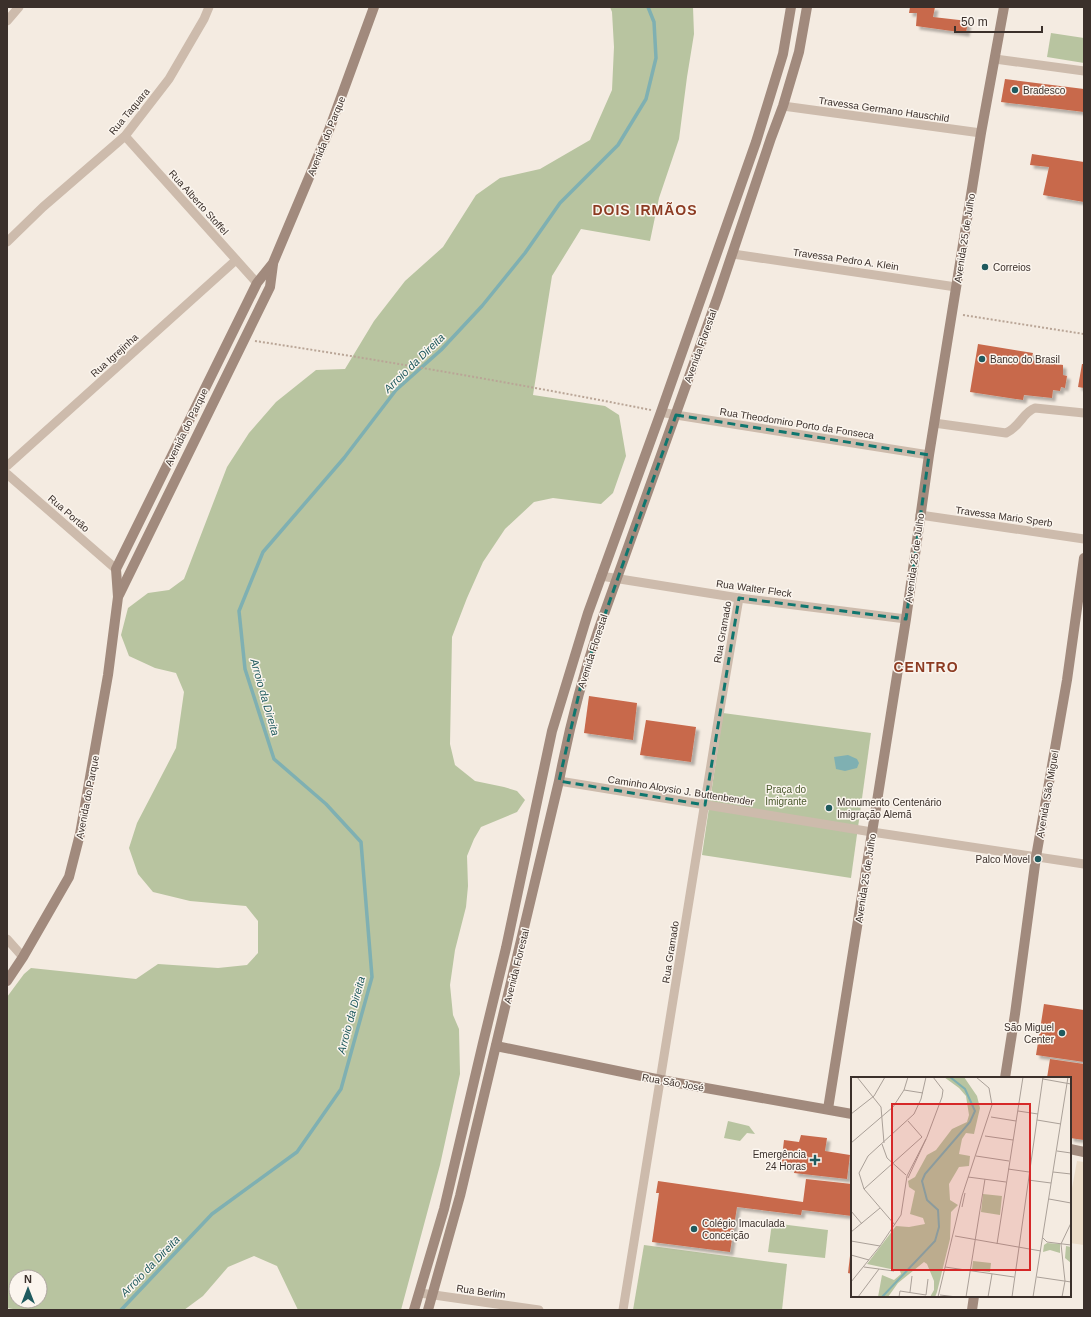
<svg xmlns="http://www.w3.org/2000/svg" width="1091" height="1317" font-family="Arial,sans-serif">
  <defs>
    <filter id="shadow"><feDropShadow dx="3.5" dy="3.5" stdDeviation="1" flood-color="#0004"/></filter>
  </defs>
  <rect width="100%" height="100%" fill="#f4ebe1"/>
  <!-- green -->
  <g fill="#b8c4a0" fill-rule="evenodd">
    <path d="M610,7H693L694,34L687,77L679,139L659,198L650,241L581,229L552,276L533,395L605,406L619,415L626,456L613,493L601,504L553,498L534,502L505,529L483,562L467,598L452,637L450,744L455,765L475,781L504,787L517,791L525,800L517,812L481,827L474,839L467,856L468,886L466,907L455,950L450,985L453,1015L459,1029L460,1074L440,1165L401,1310H298L277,1266L254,1256L228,1267L203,1296L184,1310H19L7,1308V997L24,974L31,968L136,979L158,964L218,968L247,965L258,953V921L246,906L190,901L153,892L138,874L129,848L137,823L176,748L184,692L176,673L155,668L129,656L121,635L128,608L148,593L169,590L184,579L227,467L249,433L276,402L316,370L345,369L374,321L405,281L443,247L476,195L500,178L540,169L590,140L612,90L614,47L612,12ZM16,1277H40V1301H16Z"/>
    <path d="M1051,33L1084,38V63L1047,57Z"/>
    <path d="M723,713L871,733L851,878L702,855Z"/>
    <path d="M728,1121L749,1126L755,1134L747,1133L740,1141L724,1138Z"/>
    <path d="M772,1223L828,1230L825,1258L768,1252Z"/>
    <path d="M644,1245L787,1264L782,1310H633Z"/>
  </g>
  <!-- plaza -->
  <path fill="#ecdcc8" d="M1077,1161L1084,1162V1245L1070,1243V1199Z"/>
  <!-- water -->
  <path fill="#7fb0b2" d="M848,755L857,759L859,763L857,768L845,771L836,769L834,757Z"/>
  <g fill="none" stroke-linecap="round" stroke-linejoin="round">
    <!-- stream -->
    <path stroke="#7fb0b2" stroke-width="3.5" d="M121,1310L212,1214L297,1152L341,1089L372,977L361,842L326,804L274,759L245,669L239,611L263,552L344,458L396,390L441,350L482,306L525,253L560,203L618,145L646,99L656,58L654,22L648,7"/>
  </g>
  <!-- building -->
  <g fill="#c8694b" filter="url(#shadow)">
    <path d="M910,7H935L933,17L968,21L966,33L916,26L917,13H909Z"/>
    <path d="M1005,79L1084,89V112L1001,102Z"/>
    <path d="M1032,154L1084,162V202L1043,195L1049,167L1030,165Z"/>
    <path d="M978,344L1033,353L1031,360L1063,365V375L1067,376L1065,388L1061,387L1060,391L1053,390L1052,398L1024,395L1023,400L970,392Z"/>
    <path d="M1082,364H1084V388L1078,387Z"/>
    <path d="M589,696L637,703L633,740L584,733Z"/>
    <path d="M646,720L696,727L691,762L640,755Z"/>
    <path d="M1044,1004L1084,1010V1062L1036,1055Z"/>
    <path d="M1050,1059L1084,1064V1140L1070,1138V1078H1047Z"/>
    <path d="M801,1135L827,1138L825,1151L850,1155L847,1179L794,1173L795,1168L781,1166L784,1140L799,1142Z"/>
    <path d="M806,1179L852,1184V1216L802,1210L801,1215L737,1207L730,1252L652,1242L659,1193H656L658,1181L803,1202Z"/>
    <path d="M850,1256L852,1257V1274L848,1273Z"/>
  </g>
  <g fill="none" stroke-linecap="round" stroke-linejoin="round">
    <!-- path -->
    <g stroke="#b9a596" stroke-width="2" stroke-dasharray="2 2" stroke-linecap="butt">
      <path d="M963,315L1084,334"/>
      <path d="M255,341C387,361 519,384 651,410"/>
    </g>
    <!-- street -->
    <g stroke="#cdbbac" stroke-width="9">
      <path d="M7,21L19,7"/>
      <path d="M995,59L1084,71"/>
      <path d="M783,106L981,133"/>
      <path d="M125,136L257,283"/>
      <path d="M7,242L43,207L125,136L169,79L204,19L209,7"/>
      <path d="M733,254L956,287"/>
      <path d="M661,412L676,415L929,455"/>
      <path d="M934,423L1006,433C1020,427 1023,412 1035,408L1084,413"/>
      <path d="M7,466L236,260"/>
      <path d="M7,474L116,569"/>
      <path d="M920,515L1084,539"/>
      <path d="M601,576L739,598L906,619"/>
      <path d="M559,781L872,832L1084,864"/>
      <path d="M7,939L23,957"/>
      <path d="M420,1293L539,1310"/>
      <path d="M623,1310L720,709L739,598"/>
    </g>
    <!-- secondary -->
    <g stroke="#a18a7d" stroke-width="10">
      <path d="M119,595L270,287L273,264"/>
      <path d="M7,981L23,957L69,877L80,834L108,675L118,597L116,569L257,283L273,263L329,130L374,7"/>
      <path d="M496,1046L661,1080L852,1114"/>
      <path d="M1005,1078L1015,1014L1036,857L1067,680L1084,558"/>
      <path d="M828,1109L906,619L929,455L981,133L1004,7"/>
      <path d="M1070,1149L1084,1152"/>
      <path d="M414,1310L444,1209L483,1043L506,948L552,731L588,613L661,412L756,142L783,54L791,7"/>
      <path d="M428,1310L460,1196L559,781C569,729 581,681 598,631L718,296L771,138L783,106L799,52L807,7"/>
      <path d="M972,1310L974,1296"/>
    </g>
  </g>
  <!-- marked area -->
  <path fill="none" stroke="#0f766e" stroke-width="3" stroke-dasharray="8 5" stroke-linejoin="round" d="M676,415L929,455L906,619L739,598L705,805L559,781L583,676Z"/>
  <!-- markers -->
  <g fill="#1f5a5e" stroke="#fbf5ee" stroke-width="1.5">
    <circle cx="1015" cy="90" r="4"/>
    <circle cx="985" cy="267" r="4"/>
    <circle cx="982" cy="359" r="4"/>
    <circle cx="829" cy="808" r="4"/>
    <circle cx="1038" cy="859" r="4"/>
    <circle cx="1062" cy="1033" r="4"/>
    <path d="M813 1154h4v4h4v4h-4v4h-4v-4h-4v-4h4z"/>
    <circle cx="694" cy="1229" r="4"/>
  </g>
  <g text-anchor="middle" stroke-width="3" stroke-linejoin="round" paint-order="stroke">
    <!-- poi labels -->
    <g font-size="10" fill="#3b302b" stroke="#fbf5ee" text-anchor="start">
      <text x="1023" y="94">Bradesco</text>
      <text x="993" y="271">Correios</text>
      <text x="990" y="363">Banco do Brasil</text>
      <text x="837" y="806">Monumento Centenário<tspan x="837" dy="12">Imigração Alemã</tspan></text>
      <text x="1030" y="863" text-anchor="end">Palco Movel</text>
      <text x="1054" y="1031" text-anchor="end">São Miguel<tspan x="1054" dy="12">Center</tspan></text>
      <text x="806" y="1158" text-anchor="end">Emergência<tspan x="806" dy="12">24 Horas</tspan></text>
      <text x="702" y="1227">Colégio Imaculada<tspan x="702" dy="12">Conceição</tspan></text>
    </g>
    <!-- street labels -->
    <g font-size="10" fill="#3b302b" stroke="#fbf5ee">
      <text transform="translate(884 109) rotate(8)" y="4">Travessa Germano Hauschild</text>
      <text transform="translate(129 111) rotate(-50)" y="4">Rua Taquara</text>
      <text transform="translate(326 136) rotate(-68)" y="4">Avenida do Parque</text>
      <text transform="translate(199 202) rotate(48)" y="4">Rua Alberto Stoffel</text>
      <text transform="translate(964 238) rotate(-81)" y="4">Avenida 25 de Julho</text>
      <text transform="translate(846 259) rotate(8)" y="4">Travessa Pedro A. Klein</text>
      <text transform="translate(700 346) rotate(-70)" y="4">Avenida Florestal</text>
      <text transform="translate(114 355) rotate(-42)" y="4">Rua Igrejinha</text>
      <text transform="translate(797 423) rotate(9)" y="4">Rua Theodomiro Porto da Fonseca</text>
      <text transform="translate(186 427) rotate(-64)" y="4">Avenida do Parque</text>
      <text transform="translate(69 513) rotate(41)" y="4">Rua Portão</text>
      <text transform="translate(1004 516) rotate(8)" y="4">Travessa Mario Sperb</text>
      <text transform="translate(914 558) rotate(-82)" y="4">Avenida 25 de Julho</text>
      <text transform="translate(754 588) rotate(8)" y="4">Rua Walter Fleck</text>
      <text transform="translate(722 632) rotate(-80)" y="4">Rua Gramado</text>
      <text transform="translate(592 651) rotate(-72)" y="4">Avenida Florestal</text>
      <text transform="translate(681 790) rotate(9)" y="4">Caminho Aloysio J. Buttenbender</text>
      <text transform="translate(1047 794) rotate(-80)" y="4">Avenida São Miguel</text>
      <text transform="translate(87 797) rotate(-79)" y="4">Avenida do Parque</text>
      <text transform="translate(865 878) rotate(-81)" y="4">Avenida 25 de Julho</text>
      <text transform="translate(670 952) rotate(-81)" y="4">Rua Gramado</text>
      <text transform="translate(516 966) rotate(-76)" y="4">Avenida Florestal</text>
      <text transform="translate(673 1082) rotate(10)" y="4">Rua São José</text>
      <text transform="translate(481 1291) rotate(8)" y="4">Rua Berlim</text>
    </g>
    <!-- park labels -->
    <g font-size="10" fill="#4a5a2e" stroke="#fbf5ee">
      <text x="786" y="793">Praça do<tspan x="786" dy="12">Imigrante</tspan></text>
    </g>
    <!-- water labels -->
    <g font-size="11" font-style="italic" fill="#1f5a5e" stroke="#fbf5ee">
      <text transform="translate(414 363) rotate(-44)" y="4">Arroio da Direita</text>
      <text transform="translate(265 697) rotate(74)" y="4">Arroio da Direita</text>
      <text transform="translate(351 1015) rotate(-75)" y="4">Arroio da Direita</text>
      <text transform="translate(150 1266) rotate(-46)" y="4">Arroio da Direita</text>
    </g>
    <!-- district labels -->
    <g font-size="14" font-weight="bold" letter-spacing="1" fill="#8c3b22" stroke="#fbf5ee">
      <text x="645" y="215">DOIS IRMÃOS</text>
      <text x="926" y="672">CENTRO</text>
    </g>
  </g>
  <!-- overview -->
  <g transform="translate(851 1077)">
    <rect width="220" height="220" fill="#f4ebe1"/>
    <path d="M93,0H113L126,19L129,31L123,57L115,56L111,62L108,77L119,79L118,89L108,90L98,107L99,123L107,128L100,135L99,162L86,215L84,220H79L83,213V204L76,187L73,185L47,206L37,220H27L31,198L43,203L50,197L49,194L16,187L45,149L58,150L74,147L72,141L59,137L64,114L58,110L57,104L64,100L76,78L85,73L101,52L116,45L118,38L115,19L108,11ZM132,117L151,119L149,138L130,135ZM196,166L209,167V176L199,173L192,175L193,168ZM215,169L220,170V186L214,181ZM122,184L140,186L139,195L121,193Z" fill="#b8c4a0"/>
    <path fill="none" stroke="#7fb0b2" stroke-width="2" d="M31,220L84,164L88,150L87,133L76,123L71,104L74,97L119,45L124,34L114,12L99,0"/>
    <path fill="none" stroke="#aaa098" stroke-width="1" d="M6,0L30,30L33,66M192,2L220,7M53,13L72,16M167,34L187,37M0,37L23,19L34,0M140,40L165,44M186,43L210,47M57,44L71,60M134,59L162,63M0,66L42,30L53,13L57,0M31,67L36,81L55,98M206,74L220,76M125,79L158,84M157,92L178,95M202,95L220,97M117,100L155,105M57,101L75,62M177,103L200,106M13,112L71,60M198,122L220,126M111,130L114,116M0,134L11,147M44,148L13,112L8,96L17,79L63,37L70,22L75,0M0,155L29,131M104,159L190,174M192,161L196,165L220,168M0,164L29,169M146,167L172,0M0,178L18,183M13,190L43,194M94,190L163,200M186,200L220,205M0,205L29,169L50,138L56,99L76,60L91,20L92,13L82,0M59,215L61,199M89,218L106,220M7,220L28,192M48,220L49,214L75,218L77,202M87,220L111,119L141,28L138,11L125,0M115,220L134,102M137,220L141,197M161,220L192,0M182,220L217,0M211,220L214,204L210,167L220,146"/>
    <path fill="#d62828" fill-opacity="0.15" stroke="#d62828" stroke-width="2" d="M41,27H179V193H41Z"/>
    <rect width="220" height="220" fill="none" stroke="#3b302b" stroke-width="2"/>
  </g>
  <!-- border -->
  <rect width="1091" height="1317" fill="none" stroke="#3b302b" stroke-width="16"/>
  <!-- north arrow -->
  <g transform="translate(28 1289)"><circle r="19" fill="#fbf5ee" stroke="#aea6a0"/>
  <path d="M0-3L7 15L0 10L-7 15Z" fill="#1f5a5e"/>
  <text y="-6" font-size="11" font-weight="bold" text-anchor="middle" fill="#3b302b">N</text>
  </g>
  <!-- scale -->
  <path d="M955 26v6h87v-6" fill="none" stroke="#3b302b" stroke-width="2"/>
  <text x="961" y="26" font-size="12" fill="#3b302b" stroke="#fbf5ee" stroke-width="3" paint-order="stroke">50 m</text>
</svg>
